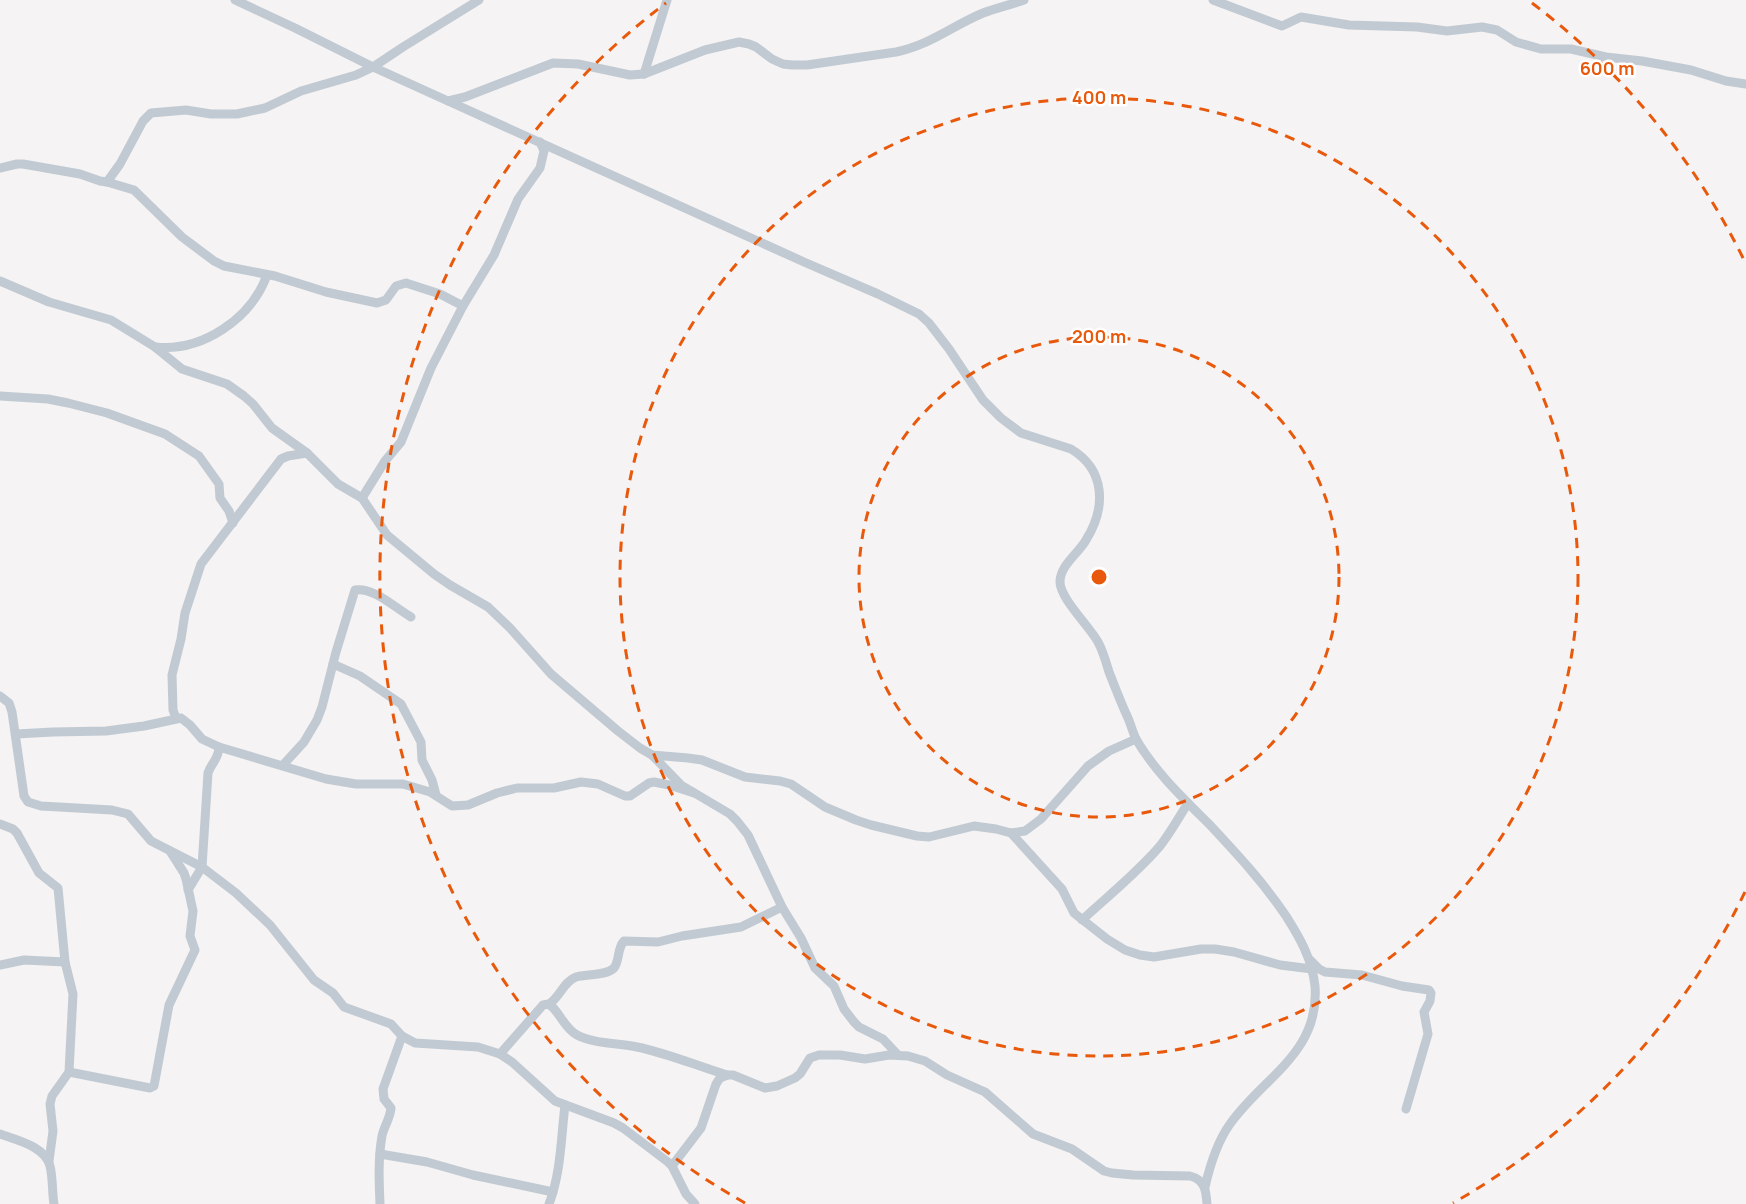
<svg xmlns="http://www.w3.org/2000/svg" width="1746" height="1204" font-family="Manrope,sans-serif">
  <rect width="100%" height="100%" fill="#f5f3f3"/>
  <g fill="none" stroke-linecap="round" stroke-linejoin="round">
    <!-- street -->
    <g stroke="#c1cad2" stroke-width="9">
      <path d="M235,0L295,28L373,67L448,101L465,97L553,63L578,64L630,75L644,74L705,50L739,42L749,44L756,47L772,59L783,64L792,65H807L896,52C930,45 952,26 983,13C996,8 1010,5 1024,0"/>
      <path d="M1213,0L1282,26L1301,17L1349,25L1417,27L1447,31L1482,27L1497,30L1516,42L1541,49H1571L1606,57L1642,61L1691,70L1726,81L1746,84"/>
      <path d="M644,74L667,0"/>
      <path d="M448,101L804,262L878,294L919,314L929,323L949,349L983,400L1001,418L1021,433L1071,449C1106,470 1106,508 1086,540C1079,553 1060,565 1060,582C1060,598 1089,626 1098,642C1103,651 1106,662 1109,672C1115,687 1121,703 1128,718C1131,725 1133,733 1136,739C1155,772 1184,799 1210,825C1237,854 1264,883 1286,916C1300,938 1312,959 1315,986C1320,1053 1263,1077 1230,1124C1217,1142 1210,1165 1205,1187"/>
      <path d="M0,168L17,164H23L80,174L100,181L107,182L120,164L143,121L151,113L186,110L211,114H237L265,108L301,91L356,75L373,67L403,47L479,0"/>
      <path d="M107,182L134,190L182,237L214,261L224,266L275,276L326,292L377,303L386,300L396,286L406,283L440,294L463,306"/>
      <path d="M0,281L49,302L111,320L155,347L182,369L227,384L244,396L253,404L272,428L307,453L338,484L362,498L387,535L434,574L450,585L488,607L510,628L551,674L618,731L640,748L652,755L688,758L702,760L745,777L780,781L791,784L825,807L856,820L871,825L917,836L929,837L974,826L996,829L1011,833L1025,831L1041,819L1088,766L1109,751L1136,739"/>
      <path d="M155,347C202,352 251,319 267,275"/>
      <path d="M0,396L48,399L68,403L107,413L165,434L199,456L219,484L220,498L229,511L233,523"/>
      <path d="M362,498L385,461L401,442L431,368L463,306L494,255L518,199L540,168L544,151L540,142"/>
      <path d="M333,664L360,676L401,704L421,742L422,760L432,780L436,795"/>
      <path d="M0,696L9,703L12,712L24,796L28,802L41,806L112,810L128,814L151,841L202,867L236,893L270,925L314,980L333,993L344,1007L391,1024L402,1036L415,1043L478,1047L500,1054L512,1062L555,1101L614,1123L623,1128L668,1162L672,1166L686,1194L695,1204"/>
      <path d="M176,718L173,710L172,675L181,639L185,613L201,564L281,459L288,456L307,453"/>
      <path d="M16,734L53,732L106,731L144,726L181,718L190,725L202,739L219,747L326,779L356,784H403L430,792L452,806L468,805L497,793L517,788H554L581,782L598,784L625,796H630L649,783L654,782L669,785L694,793"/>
      <path d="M652,755L681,785L730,814L737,821L748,835L782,907L801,938L815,968L834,986L844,1009L854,1022L859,1027L883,1039L898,1055"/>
      <path d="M283,765L304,742L317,720L322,707L336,652L355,590C374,587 395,608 411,617"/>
      <path d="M0,824L13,829L17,833L39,873L58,888L65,962L73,994L69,1072L52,1096L50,1104L53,1131L49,1161"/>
      <path d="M1011,833L1062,889L1074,913L1107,939L1125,950L1140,955L1154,957L1201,949H1215L1234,952L1280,965L1312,969"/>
      <path d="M188,890L202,867L208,773C211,763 219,759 219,747"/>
      <path d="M1082,920C1108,896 1137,873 1160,846C1171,832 1179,817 1188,803"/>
      <path d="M1310,960L1319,969L1325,972L1362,975L1402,986L1429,990L1431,993L1430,1001L1424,1012L1428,1034L1406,1109"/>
      <path d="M0,965L24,960L65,962"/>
      <path d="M549,1004C560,997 564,981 576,977C587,974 606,976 614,968C620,960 617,948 624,941L658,942L682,936L741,927L782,907"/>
      <path d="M500,1054L543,1005L549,1004C560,1012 564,1028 577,1035C594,1044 618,1043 637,1047C667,1053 697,1066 727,1075"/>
      <path d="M69,1072L150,1088L154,1086L169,1005L195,950L190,936L193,911L186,879L184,873L170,851"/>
      <path d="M0,1134C16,1140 45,1146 50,1166C53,1178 52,1192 54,1204"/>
      <path d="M380,1154L427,1162L473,1175L553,1192"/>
      <path d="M672,1166L701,1128L716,1084L720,1078L727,1075H733L765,1088L777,1086L795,1078L800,1074L810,1058L819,1055H840L865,1059L889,1055L908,1056L925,1061L947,1075L985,1092L1033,1134L1072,1149L1104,1171L1112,1173L1133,1175L1190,1176C1205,1180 1206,1190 1207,1204"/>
      <path d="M380,1204C379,1182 378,1158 382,1136C384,1126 390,1119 391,1108L384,1099L383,1089L402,1036"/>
      <path d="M549,1204C561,1173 561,1138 565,1105"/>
    </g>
  </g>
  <!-- distance rings -->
  <g fill="none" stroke="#e8590c" stroke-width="3" stroke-dasharray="10 8">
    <circle cx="1099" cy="577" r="240"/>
    <circle cx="1099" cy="577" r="479"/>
    <path d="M1745 892A719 719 0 0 1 1453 1203M745 1203A719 719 0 0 1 666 3M1532 3A719 719 0 0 1 1745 262"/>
  </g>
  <circle cx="1099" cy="577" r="9" fill="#e8590c" stroke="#fff" stroke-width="3"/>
  <g font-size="18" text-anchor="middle" font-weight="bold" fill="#e8590c" stroke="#fff" stroke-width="5" stroke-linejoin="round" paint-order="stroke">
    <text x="1607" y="75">600 m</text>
    <text x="1099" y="104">400 m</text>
    <text x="1099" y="343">200 m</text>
  </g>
</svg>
